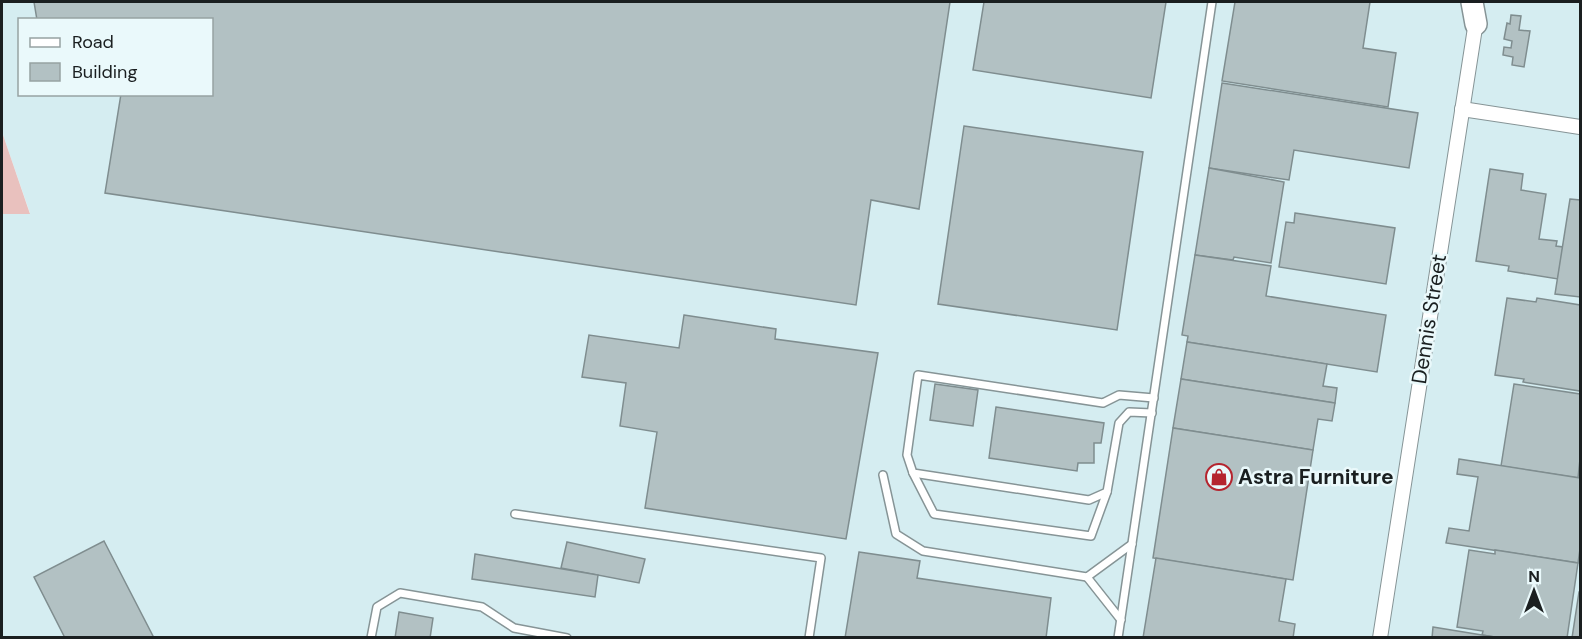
<svg xmlns="http://www.w3.org/2000/svg" width="1582" height="639" font-family="'DM Sans',sans-serif">
  <rect width="100%" height="100%" fill="#eaf9fb"/>
  <!-- built -->
  <path fill="#d5edf1" fill-rule="evenodd" d="M2,2H1580V637H2V214L30,213L2,132ZM20,20H212V94H20Z"/>
  <!-- green -->
  <path fill="#e9c1be" d="M2,132L30,214H2Z"/>
  <!-- building -->
  <g fill="#b2c1c3" stroke="#7f8d8f" stroke-width="1.5">
    <path d="M34,2H950L919,209L871,200L856,305L105,193L121,94H212V20H37Z"/>
    <path d="M984,2H1166L1151,98L973,70Z"/>
    <path d="M1235,2H1370L1363,48L1396,53L1388,107L1222,81Z"/>
    <path d="M1511,15L1521,16L1519,30L1530,31L1524,67L1512,65L1513,57L1503,55L1504,47L1511,48L1512,41L1504,39L1507,23L1510,24Z"/>
    <path d="M1222,83L1418,113L1409,168L1294,150L1289,180L1209,168Z"/>
    <path d="M964,126L1143,152L1117,330L938,304Z"/>
    <path d="M1209,168L1284,182L1271,263L1234,257L1233,260L1195,255Z"/>
    <path d="M1490,169L1523,174L1521,190L1546,194L1539,239L1557,241L1556,246L1563,247L1558,279L1508,271L1509,266L1476,261Z"/>
    <path d="M1570,199L1580,200V297L1555,294Z"/>
    <path d="M1295,213L1395,228L1386,284L1279,267L1286,222L1294,223Z"/>
    <path d="M1195,255L1271,266L1266,296L1386,315L1377,372L1187,342L1188,336L1182,335Z"/>
    <path d="M1507,298L1536,302L1537,298L1580,305V391L1523,382L1524,379L1495,375Z"/>
    <path d="M684,315L776,329L775,339L878,353L846,539L645,508L657,432L620,426L626,383L582,377L589,335L679,348Z"/>
    <path d="M1187,342L1327,364L1323,386L1337,388L1335,403L1181,379Z"/>
    <path d="M1181,379L1335,403L1332,421L1318,419L1313,450L1173,428Z"/>
    <path d="M935,384L978,390L973,426L930,420Z"/>
    <path d="M1514,384L1580,394V459L1578,478L1501,466Z"/>
    <path d="M996,407L1104,423L1101,443H1094V463H1078L1077,471L989,458Z"/>
    <path d="M1173,428L1313,450L1293,580L1153,558Z"/>
    <path d="M1459,459L1580,478V549L1578,563L1446,543L1449,528L1469,531L1478,477L1457,474Z"/>
    <path d="M104,541L154,638H65L34,577Z"/>
    <path d="M567,542L645,559L639,583L561,568Z"/>
    <path d="M1469,550L1495,554V550L1578,563L1567,638H1501L1482,635L1483,631L1457,627Z"/>
    <path d="M859,552L920,561L917,578L1051,598L1046,638H845Z"/>
    <path d="M475,554L598,575L595,597L472,579Z"/>
    <path d="M1156,558L1286,579L1279,621L1295,624L1293,638H1143Z"/>
    <path d="M1579,592H1580V638H1572Z"/>
    <path d="M399,612L433,618L430,638H395Z"/>
    <path d="M1433,627L1482,635L1501,638H1432Z"/>
  </g>
  <g fill="none" stroke-linecap="round" stroke-linejoin="round">
    <defs>
      <g id="lane">
        <path d="M1152,413L1129,412L1119,423L1107,492L1089,500L913,473L907,455L918,375L1103,403L1119,395L1154,398"/>
        <path d="M913,473L934,514L1091,536L1107,492"/>
        <path d="M883,475L896,534L923,551L1087,577L1132,544"/>
        <path d="M515,514L821,558L809,638"/>
        <path d="M1087,577L1121,620"/>
        <path d="M371,638L377,607L400,593L482,607L514,628L567,638"/>
        <path d="M1118,638L1212,2"/>
      </g>
      <g id="street">
        <path d="M1462,109L1580,127"/>
        <path d="M1380,638L1477,15"/>
      </g>
      <path id="primary" d="M1472,2L1476,24"/>
    </defs>
    <!-- lane casing -->
    <use href="#lane" stroke="#869496" stroke-width="10"/>
    <!-- street casing -->
    <use href="#street" stroke="#869496" stroke-width="16"/>
    <!-- primary casing -->
    <use href="#primary" stroke="#869496" stroke-width="24"/>
    <!-- lane -->
    <use href="#lane" stroke="#fff" stroke-width="7"/>
    <!-- street -->
    <use href="#street" stroke="#fff" stroke-width="14"/>
    <!-- primary -->
    <use href="#primary" stroke="#fff" stroke-width="21"/>
  </g>
  <!-- icons -->
  <defs>
    <symbol id="shop-ring" viewBox="-11 -11 22 22"><circle r="9.5" fill="#eaf9fb" stroke="#b5242e" stroke-width="1.5"/><path d="M-5-2.5h2.3a2.7 3.5 0 0 1 5.4 0H5L5.5 6h-11ZM-1.5-2.5h3a1.5 2.3 0 0 0-3 0Z" fill="#b5242e"/></symbol>
  </defs>
  <g fill-rule="evenodd">
    <use href="#shop-ring" x="1204" y="462" width="30" height="30"/>
  </g>
  <g text-anchor="middle" stroke-width="5" stroke-linejoin="round" paint-order="stroke">
    <!-- street labels -->
    <g font-size="21" fill="#1a1f20" stroke="#eaf9fb">
      <text transform="translate(1429 319) rotate(-81)" y="7">Dennis Street</text>
    </g>
    <!-- poi labels -->
    <g font-size="21" font-weight="bold" fill="#1a1f20" stroke="#eaf9fb" text-anchor="start">
      <text x="1238" y="484">Astra Furniture</text>
    </g>
  </g>
  <!-- border -->
  <rect width="1582" height="639" fill="none" stroke="#1a1f20" stroke-width="6"/>
  <!-- legend -->
  <rect x="18" y="18" width="195" height="78" fill="#eaf9fb" stroke="#97a2a3" stroke-width="1.5"/>
  <rect x="30" y="38" width="30" height="9" fill="#ffffff" stroke="#97a2a3" stroke-width="1.5"/>
  <text x="72" y="48" font-size="18" fill="#1a1f20">Road</text>
  <rect x="30" y="63" width="30" height="18" fill="#b2c1c3" stroke="#97a2a3" stroke-width="1.5"/>
  <text x="72" y="78" font-size="18" fill="#1a1f20">Building</text>
  <!-- north arrow -->
  <g transform="translate(1534 591)" stroke="#eaf9fb" stroke-width="4.5" paint-order="stroke">
  <path d="M0-4.5L10 22L0 15L-10 22Z" fill="#1a1f20"/>
  <text y="-9" font-size="16" font-weight="bold" text-anchor="middle" fill="#1a1f20">N</text>
  </g>
</svg>
